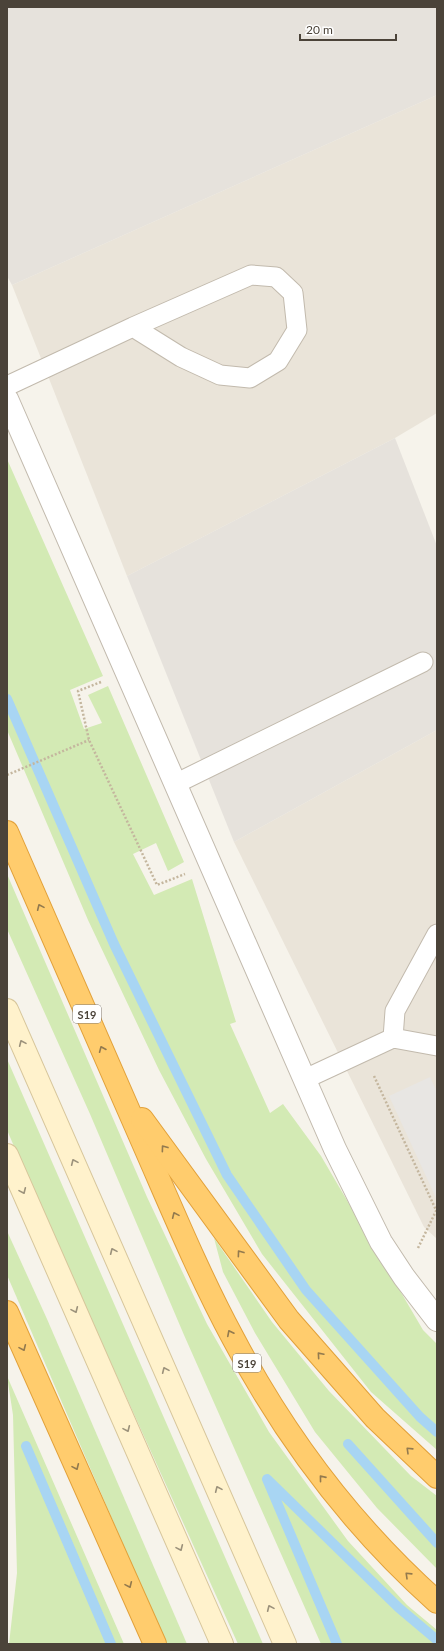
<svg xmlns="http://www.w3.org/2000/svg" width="444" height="1651" viewBox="0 0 444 1651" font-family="Lato,sans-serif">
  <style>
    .residential { fill: #eae4d9 }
    .industrial { fill: #e6e2dc }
    .green { fill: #d3eab4 }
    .parking { fill: #e8e6e3 }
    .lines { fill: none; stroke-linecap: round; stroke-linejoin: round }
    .stream { stroke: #a8d5f3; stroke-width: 10 }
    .service-casing { stroke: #c2baad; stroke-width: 21 }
    .tertiary-casing { stroke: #c2baad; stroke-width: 24 }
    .secondary-casing { stroke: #d7c69b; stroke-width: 24 }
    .motorway-casing { stroke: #e2a13a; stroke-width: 24 }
    .path { stroke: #c4b69e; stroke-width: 2.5; stroke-dasharray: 2 2; stroke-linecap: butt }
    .service { stroke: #fff; stroke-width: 19 }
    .tertiary { stroke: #fff; stroke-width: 22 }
    .secondary { stroke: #fff2cc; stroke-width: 22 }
    .motorway { stroke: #ffcc6d; stroke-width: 22 }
    .oneway { stroke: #937a4e }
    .oneway2 { stroke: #9c927b }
    .labels { text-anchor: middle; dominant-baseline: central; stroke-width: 3.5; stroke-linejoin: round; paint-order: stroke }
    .shield { fill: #fff; stroke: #817b74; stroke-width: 1 }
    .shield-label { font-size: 11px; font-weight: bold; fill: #4b4339 }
  </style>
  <rect width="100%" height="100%" fill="#f6f3eb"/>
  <g class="residential">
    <path d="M 437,95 L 437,413 L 395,438 L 127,576 L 12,285 Z"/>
    <path d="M 437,730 L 437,1239 L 424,1227 L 234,842 Z"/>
  </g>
  <g class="industrial">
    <path d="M 7,7 L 437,7 L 437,95 L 12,285 L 7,276 Z"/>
    <path d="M 395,438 L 437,546 L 437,730 L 234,842 L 127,576 Z"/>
  </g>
  <g class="green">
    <path d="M 7,459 L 103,676 L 70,690 L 84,729 L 102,723 L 88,695 L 108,686 L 184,862 L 168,871 L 156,843 L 133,854 L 154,895 L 192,879 L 236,1022 L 230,1024 L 270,1113 L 283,1104 L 321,1156 L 423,1330 L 437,1344 L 437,1450 L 371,1392 L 262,1254 L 206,1159 L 159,1070 L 88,920 L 7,730 Z"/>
    <path d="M 7,874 L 147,1197 L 207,1324 L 269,1432 L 348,1541 L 407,1605 L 437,1630 L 437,1644 L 321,1644 L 184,1335 L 90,1114 L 7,929 Z"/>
    <path d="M 7,1059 L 263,1644 L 238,1644 L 34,1193 L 7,1130 Z"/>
    <path d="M 7,1231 L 47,1319 L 187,1644 L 166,1644 L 7,1275 Z"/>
    <path d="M 214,1238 L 272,1322 L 329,1391 L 411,1476 L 437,1496 L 437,1569 L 377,1508 L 315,1432 L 255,1333 L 223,1272 Z"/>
    <path d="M 7,1376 L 124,1644 L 9,1644 L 17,1573 L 13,1415 Z"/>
  </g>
  <path class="parking" d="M 430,1077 L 437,1092 L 437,1200 L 389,1096 Z"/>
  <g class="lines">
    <g class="stream">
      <path d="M 7,699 L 114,944 L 227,1175 L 306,1290 L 420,1417 L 437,1432"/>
      <path d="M 348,1444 L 437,1543"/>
      <path d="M 26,1446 L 111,1644"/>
      <path d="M 337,1644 L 267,1479 L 399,1608 L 437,1640"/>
    </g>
    <defs>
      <g id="service">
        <path d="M 7,386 L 133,327 L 251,275 L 276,277 L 293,293 L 297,330 L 278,361 L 250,378 L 220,375 L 181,357 L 133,327"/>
        <path d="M 175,784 L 423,662"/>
        <path d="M 393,1038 L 395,1011 L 437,934"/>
        <path d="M 305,1079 L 393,1038 L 437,1046"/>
      </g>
      <path id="tertiary" d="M 7,399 L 335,1149 L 381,1242 L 404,1277 L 437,1320"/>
      <g id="secondary">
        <path d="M 7,1010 L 285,1644"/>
        <path d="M 7,1155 L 222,1644"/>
      </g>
      <g id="motorway">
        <path d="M 7,832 C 53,936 97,1040 143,1143 C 172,1209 199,1275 233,1338 C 285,1437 353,1527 437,1602"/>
        <path d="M 142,1119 L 289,1320 L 375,1418 L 437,1477"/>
        <path d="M 7,1312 L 155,1644"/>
      </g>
    </defs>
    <use href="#service" class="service-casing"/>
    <use href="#tertiary" class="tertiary-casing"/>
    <use href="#secondary" class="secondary-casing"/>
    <use href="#motorway" class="motorway-casing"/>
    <g class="path">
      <path d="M 101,682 L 78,691 L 89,740 L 157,885 L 185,874"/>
      <path d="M 7,775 L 89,740"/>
      <path d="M 374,1076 L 436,1210"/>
      <path d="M 418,1248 L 437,1209"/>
    </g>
    <use href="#service" class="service"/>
    <use href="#tertiary" class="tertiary"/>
    <use href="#secondary" class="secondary"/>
    <use href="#motorway" class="motorway"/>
  </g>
  <defs><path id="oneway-chevron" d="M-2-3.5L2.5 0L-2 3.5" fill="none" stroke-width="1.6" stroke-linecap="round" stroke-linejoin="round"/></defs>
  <g class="oneway">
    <use href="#oneway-chevron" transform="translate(40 907) rotate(-114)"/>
    <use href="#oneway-chevron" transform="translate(102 1049) rotate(-113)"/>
    <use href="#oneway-chevron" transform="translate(164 1148) rotate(-126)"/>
    <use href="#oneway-chevron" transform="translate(175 1215) rotate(-114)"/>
    <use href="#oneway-chevron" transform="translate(240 1253) rotate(-126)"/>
    <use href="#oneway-chevron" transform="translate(230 1333) rotate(-117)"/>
    <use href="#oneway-chevron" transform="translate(23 1348) rotate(66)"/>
    <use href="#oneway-chevron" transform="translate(320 1355) rotate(-131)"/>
    <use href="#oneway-chevron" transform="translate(409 1450) rotate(-136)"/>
    <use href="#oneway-chevron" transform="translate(76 1467) rotate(66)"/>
    <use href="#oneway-chevron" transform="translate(322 1478) rotate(-129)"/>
    <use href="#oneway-chevron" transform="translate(408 1575) rotate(-136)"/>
    <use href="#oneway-chevron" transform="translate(129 1585) rotate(66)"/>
  </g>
  <g class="oneway2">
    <use href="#oneway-chevron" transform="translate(22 1043) rotate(-114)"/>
    <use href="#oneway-chevron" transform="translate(74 1162) rotate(-114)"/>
    <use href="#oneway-chevron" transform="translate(23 1191) rotate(66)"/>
    <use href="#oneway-chevron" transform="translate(113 1251) rotate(-114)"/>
    <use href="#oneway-chevron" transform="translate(75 1310) rotate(66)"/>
    <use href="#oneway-chevron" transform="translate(165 1370) rotate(-114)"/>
    <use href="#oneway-chevron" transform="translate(127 1429) rotate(66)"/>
    <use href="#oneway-chevron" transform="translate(218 1489) rotate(-114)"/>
    <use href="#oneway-chevron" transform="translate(180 1548) rotate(66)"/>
    <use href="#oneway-chevron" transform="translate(270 1608) rotate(-114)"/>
  </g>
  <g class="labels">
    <g class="shield">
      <rect x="73" y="1005" width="28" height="18" rx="3"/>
      <rect x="233" y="1354" width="28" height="18" rx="3"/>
    </g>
    <g class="shield-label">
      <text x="87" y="1014">S19</text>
      <text x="247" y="1363">S19</text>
    </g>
  </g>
  <rect width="444" height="1651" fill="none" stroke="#4b4339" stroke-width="16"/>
  <path d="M300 34v6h96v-6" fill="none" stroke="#4b4339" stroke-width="2"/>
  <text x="306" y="34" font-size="12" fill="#4b4339" stroke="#ffffff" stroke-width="3" paint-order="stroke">20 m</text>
</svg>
